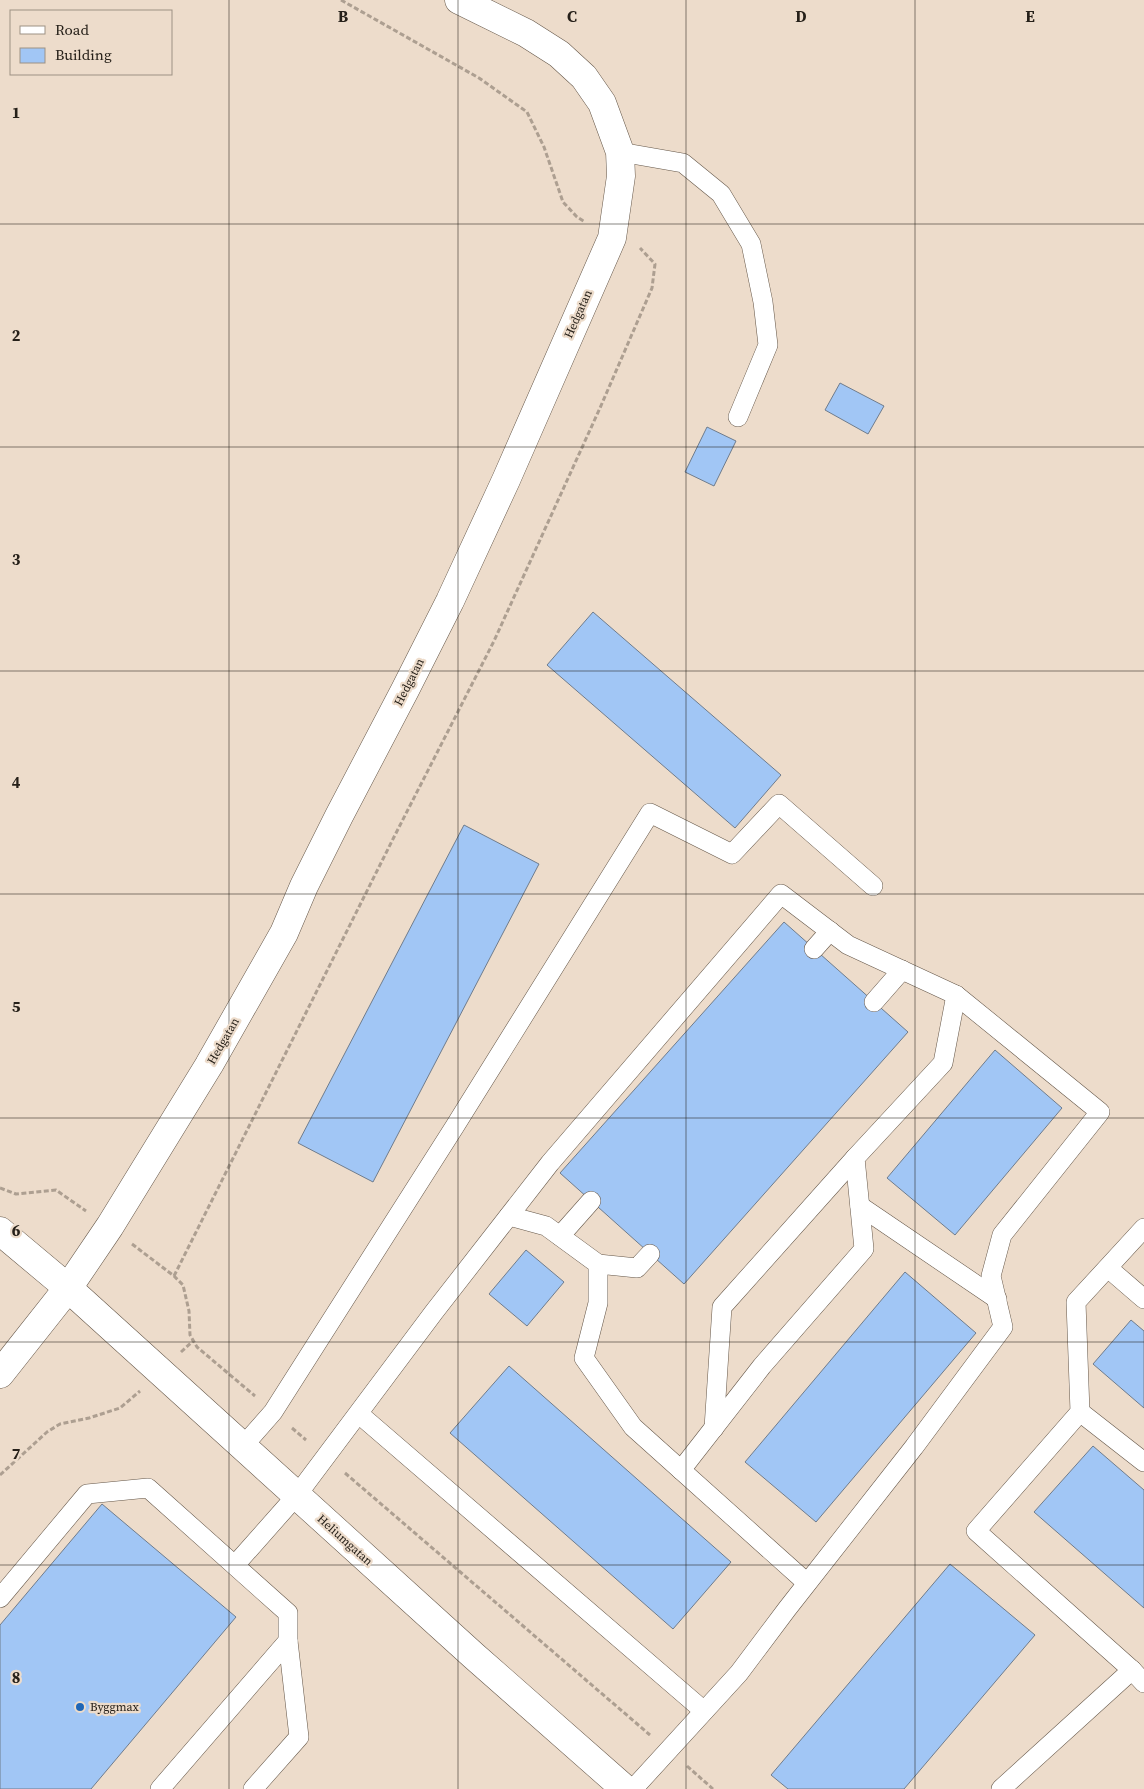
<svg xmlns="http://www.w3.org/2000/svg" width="1144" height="1789" viewBox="0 0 1144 1789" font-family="'Source Serif 4',serif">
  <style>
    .building { fill: #a1c6f5; stroke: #6f7c8c }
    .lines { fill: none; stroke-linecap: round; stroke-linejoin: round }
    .lane-casing { stroke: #655749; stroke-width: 20 }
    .street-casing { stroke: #655749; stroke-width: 29 }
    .secondary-casing { stroke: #655749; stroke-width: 29 }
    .path { stroke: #ad9f91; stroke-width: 3; stroke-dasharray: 5 2.5; stroke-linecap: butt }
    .lane { stroke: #fff; stroke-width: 19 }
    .street { stroke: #fff; stroke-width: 28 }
    .secondary { stroke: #fff; stroke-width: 28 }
    .grid { fill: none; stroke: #262019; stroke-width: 1; stroke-opacity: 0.55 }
    .poi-dot { fill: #1f66b6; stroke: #eddccb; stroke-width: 2 }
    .labels { text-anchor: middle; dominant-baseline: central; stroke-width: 4.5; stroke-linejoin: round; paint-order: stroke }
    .street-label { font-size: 12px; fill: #262019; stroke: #eddccb }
    .poi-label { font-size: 12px; fill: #262019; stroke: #eddccb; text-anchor: start }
    .grid-label { font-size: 16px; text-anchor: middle; font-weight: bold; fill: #262019; stroke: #eddccb; stroke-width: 4.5; stroke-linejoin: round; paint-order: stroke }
  </style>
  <rect width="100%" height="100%" fill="#eddccb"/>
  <g class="building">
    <path d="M 840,383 L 884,406 L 868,434 L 825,410 Z"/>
    <path d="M 707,427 L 736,441 L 714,486 L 685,472 Z"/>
    <path d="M 593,612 L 781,775 L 735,828 L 547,665 Z"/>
    <path d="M 464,825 L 539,864 L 373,1182 L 298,1143 Z"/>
    <path d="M 784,922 L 908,1032 L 684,1284 L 560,1173 Z"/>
    <path d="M 995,1050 L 1062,1108 L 955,1235 L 887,1178 Z"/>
    <path d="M 526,1250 L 564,1282 L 527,1326 L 489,1294 Z"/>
    <path d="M 905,1272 L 976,1333 L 816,1522 L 745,1462 Z"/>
    <path d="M 1131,1320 L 1144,1331 L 1144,1408 L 1093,1364 Z"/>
    <path d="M 509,1366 L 731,1562 L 673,1629 L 450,1433 Z"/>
    <path d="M 1093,1446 L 1144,1490 L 1144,1608 L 1034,1512 Z"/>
    <path d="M 102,1504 L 236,1617 L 91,1789 L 0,1789 L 0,1625 Z"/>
    <path d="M 950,1564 L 1035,1635 L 904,1789 L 788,1789 L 771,1775 Z"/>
  </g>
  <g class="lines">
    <defs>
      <g id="lane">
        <path d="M 620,152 L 683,163 L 721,194 L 751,244 L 763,302 L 768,345 L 738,417"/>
        <path d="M 814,949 L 830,931"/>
        <path d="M 874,1002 L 902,970"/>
        <path d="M 860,1206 L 997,1299"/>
        <path d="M 509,1216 L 546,1226 L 598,1264 L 598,1303 L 584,1358 L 633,1427 L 807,1583"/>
        <path d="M 1144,1228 L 1076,1302 L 1080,1412 L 976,1531 L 1132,1670 L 1144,1683"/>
        <path d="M 560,1236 L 591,1201"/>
        <path d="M 598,1264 L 637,1268 L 650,1254"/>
        <path d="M 1108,1268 L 1144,1299"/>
        <path d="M 1080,1412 L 1144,1462"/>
        <path d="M 359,1414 L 704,1711"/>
        <path d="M 714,1428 L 722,1307 L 855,1158"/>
        <path d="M 243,1446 L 273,1412 L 455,1126 L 650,813 L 732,854 L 779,804 L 873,886"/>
        <path d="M 681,1470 L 762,1366 L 864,1249 L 855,1158 L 943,1063 L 956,995"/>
        <path d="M 235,1565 L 297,1495 L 434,1312 L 550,1163 L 781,894 L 848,945 L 956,995 L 1100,1112 L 1002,1235 L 991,1276 L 1003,1327 L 914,1447 L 787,1609 L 739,1673 L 633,1789"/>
        <path d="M 0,1598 L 87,1494 L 148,1488 L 288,1613 L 288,1641 L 160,1789"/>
        <path d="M 253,1789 L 299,1737 L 288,1641"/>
        <path d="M 1001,1789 L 1132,1670"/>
      </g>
      <path id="street" d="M 0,1231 L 68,1288 L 474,1656 L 625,1789"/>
      <path id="secondary" d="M 0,1374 L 68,1288 L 110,1226 L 209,1065 L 284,933 L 304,886 L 339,816 L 405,690 L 450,601 L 506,480 L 612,238 L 621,176 L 620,152 L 602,103 L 584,77 L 559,54 L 526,33 L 459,0"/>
    </defs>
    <use href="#lane" class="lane-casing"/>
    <use href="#street" class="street-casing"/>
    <use href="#secondary" class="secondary-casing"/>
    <g class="path">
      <path d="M 341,0 L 479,78 L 527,112 L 544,147 L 563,202 L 577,217 L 585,222"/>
      <path d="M 0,1188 L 16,1194 L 56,1190 L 86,1211"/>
      <path d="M 132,1244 L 174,1276 L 183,1285 L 189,1311 L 190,1335 L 197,1347 L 255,1396"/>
      <path d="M 174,1276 L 394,837 L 494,641 L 600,408 L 652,288 L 655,264 L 640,248"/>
      <path d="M 181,1352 L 193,1341"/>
      <path d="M 292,1428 L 306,1440"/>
      <path d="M 345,1473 L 650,1735"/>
      <path d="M 0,1475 L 47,1432 L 60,1424 L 89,1418 L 120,1408 L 140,1391"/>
      <path d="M 687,1766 L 713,1789"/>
    </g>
    <use href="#lane" class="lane"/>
    <use href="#street" class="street"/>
    <use href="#secondary" class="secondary"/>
  </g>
  <path class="grid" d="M 229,0 L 229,1789M 458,0 L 458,1789M 686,0 L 686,1789M 915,0 L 915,1789M 0,224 L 1144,224M 0,447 L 1144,447M 0,671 L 1144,671M 0,894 L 1144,894M 0,1118 L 1144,1118M 0,1342 L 1144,1342M 0,1565 L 1144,1565"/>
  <circle class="poi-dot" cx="80" cy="1707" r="5"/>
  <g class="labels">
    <g class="street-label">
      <text transform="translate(578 314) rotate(-66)">Hedgatan</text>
      <text transform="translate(409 682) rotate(-63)">Hedgatan</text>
      <text transform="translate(223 1041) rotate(-60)">Hedgatan</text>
      <text transform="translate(345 1540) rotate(42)">Heliumgatan</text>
    </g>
    <g class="poi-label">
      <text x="90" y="1707">Byggmax</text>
    </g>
  </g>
  <g class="grid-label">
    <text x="343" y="22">B</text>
    <text x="572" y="22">C</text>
    <text x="801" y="22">D</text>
    <text x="1030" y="22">E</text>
    <text x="16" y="118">1</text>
    <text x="16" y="341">2</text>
    <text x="16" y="565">3</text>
    <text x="16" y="788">4</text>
    <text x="16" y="1012">5</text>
    <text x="16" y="1236">6</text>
    <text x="16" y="1459">7</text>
    <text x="16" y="1683">8</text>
  </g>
  <rect x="10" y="10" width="162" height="65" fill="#eddccb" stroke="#9d9184"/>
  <rect x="20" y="26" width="25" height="8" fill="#ffffff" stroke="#9d9184"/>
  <text x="55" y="35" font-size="15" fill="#262019">Road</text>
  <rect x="20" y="48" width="25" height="15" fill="#a1c6f5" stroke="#9d9184"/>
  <text x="55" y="60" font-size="15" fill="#262019">Building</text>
</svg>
